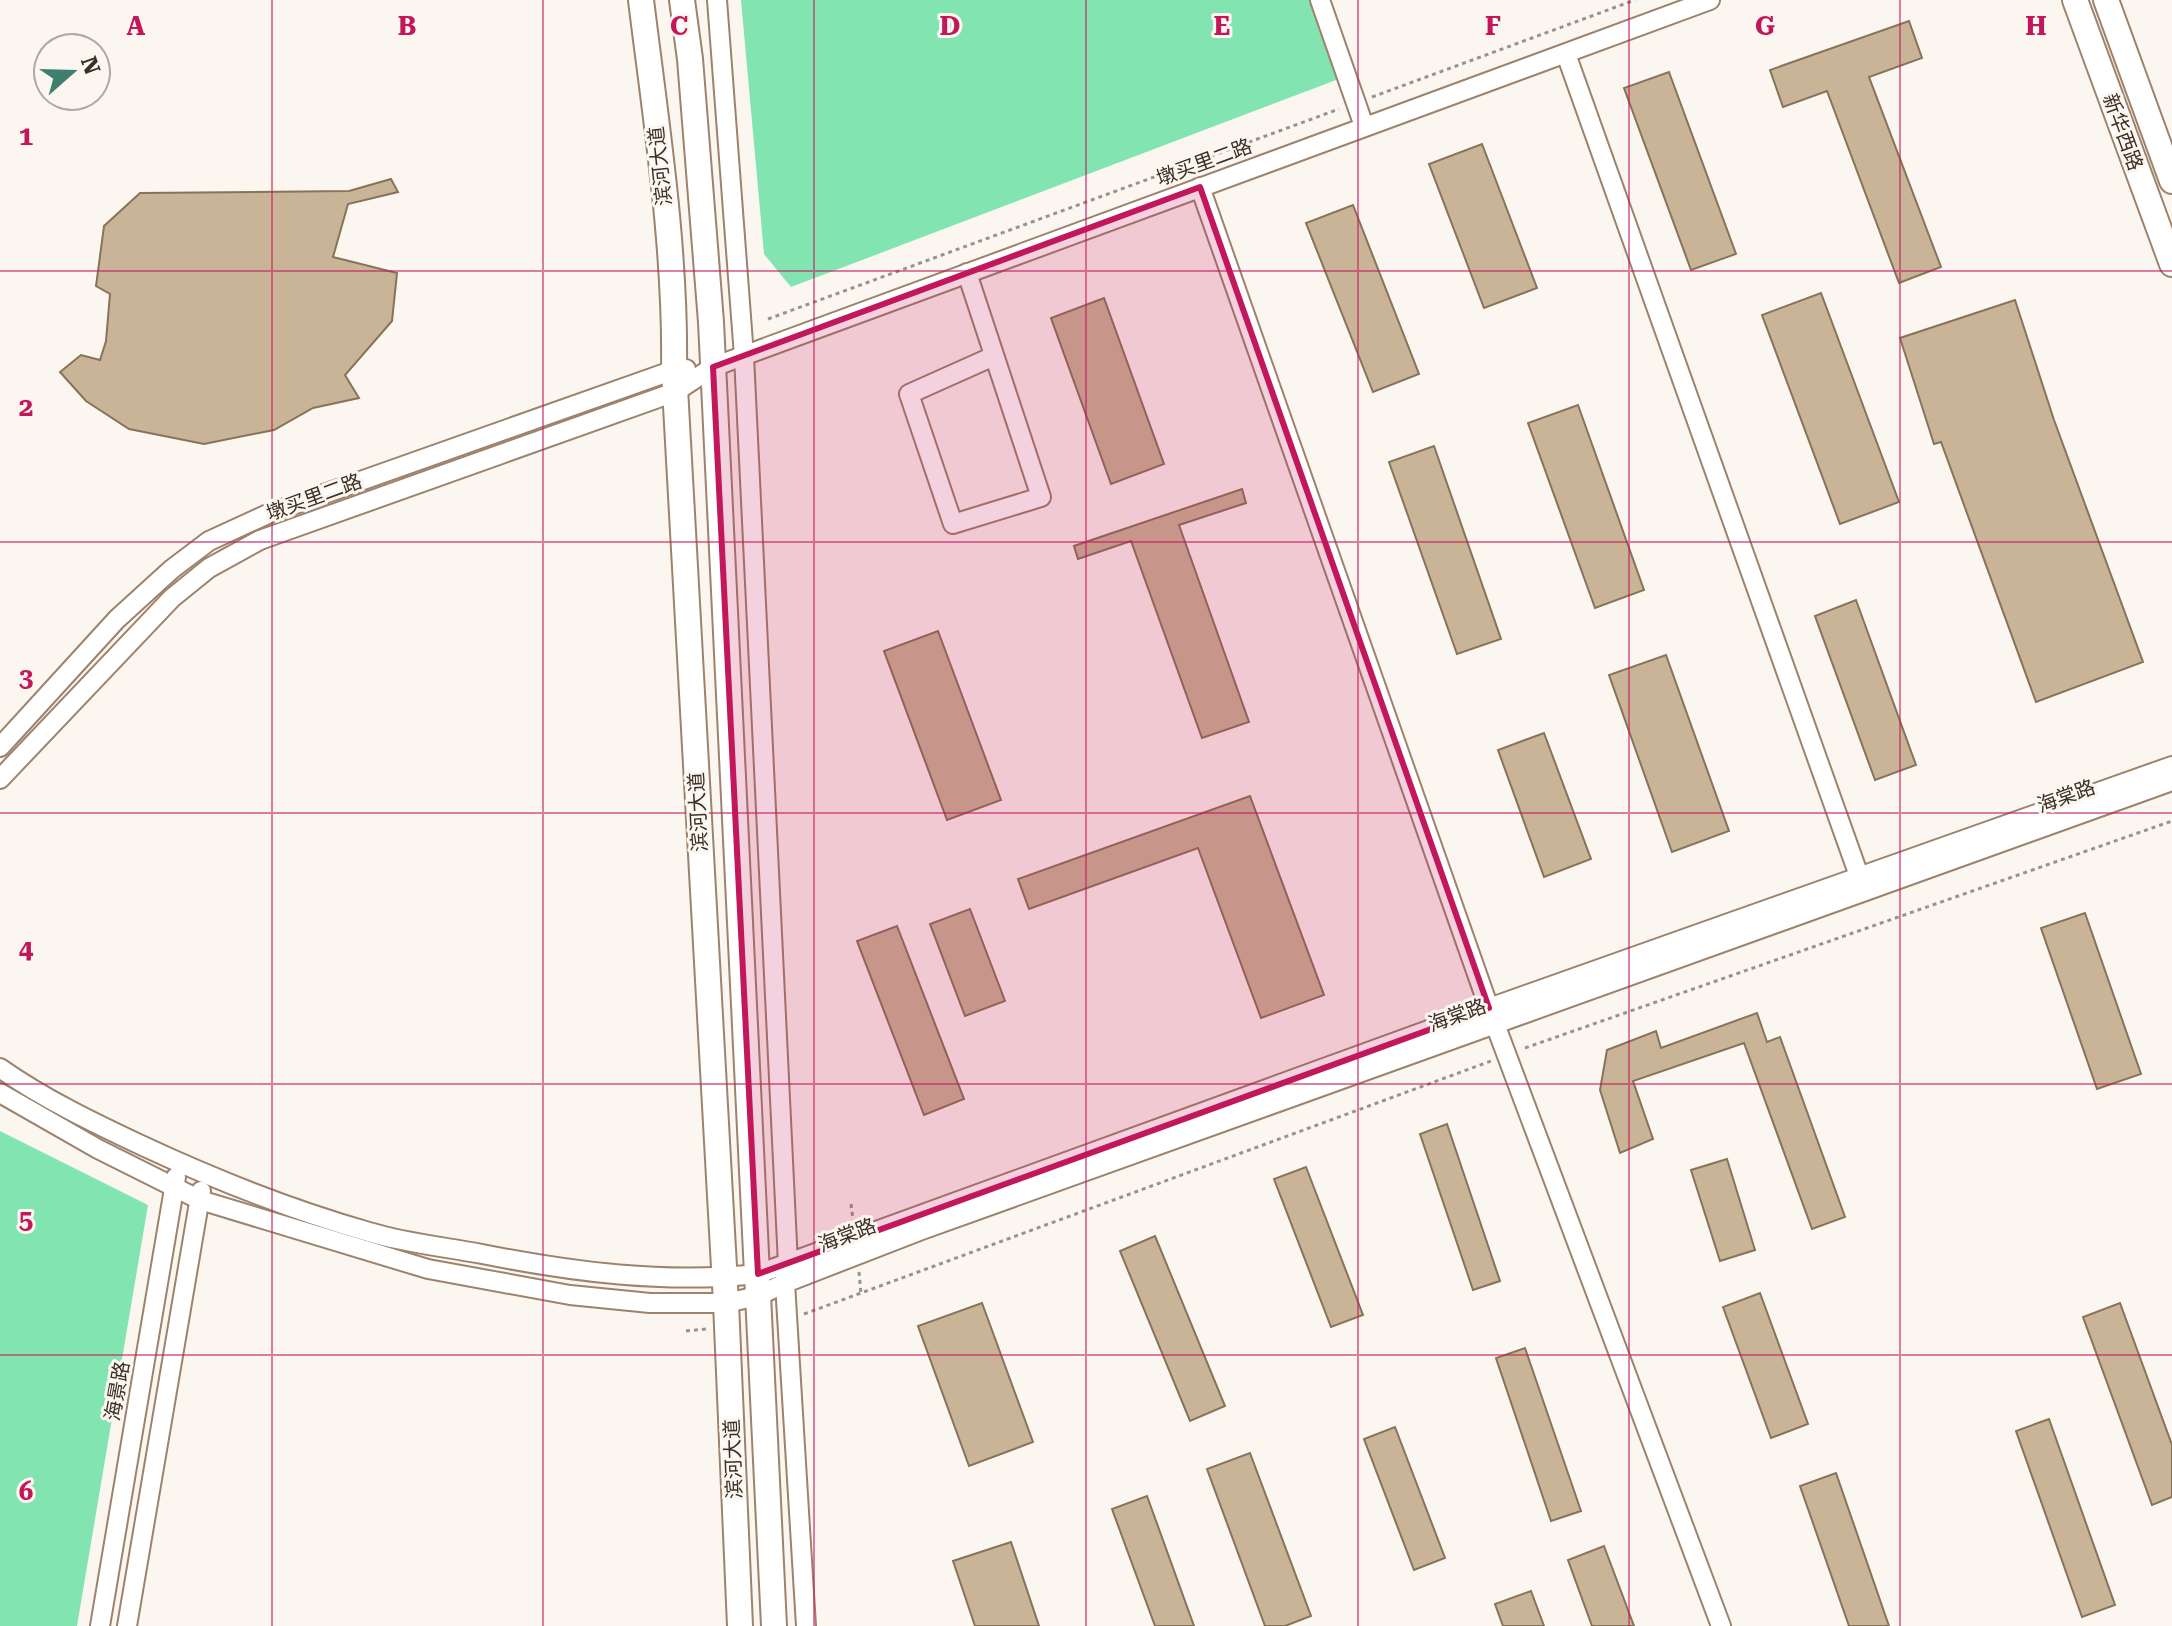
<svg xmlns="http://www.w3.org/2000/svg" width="2172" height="1626" viewBox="0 0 2172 1626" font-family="'Roboto Serif','Noto Sans SC',serif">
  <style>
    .green { fill: #82e4b1 }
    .building { fill: #cab498; stroke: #877359; stroke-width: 2 }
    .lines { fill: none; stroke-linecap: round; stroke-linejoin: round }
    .minor-casing { stroke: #9d836c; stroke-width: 22 }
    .major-casing { stroke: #9d836c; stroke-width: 28 }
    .path { stroke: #9b928b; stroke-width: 3; stroke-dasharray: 4 4; stroke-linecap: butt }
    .minor { stroke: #fff; stroke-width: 18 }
    .major { stroke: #fff; stroke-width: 24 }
    .marked { fill: #c2185b; fill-opacity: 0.2; stroke: #c2185b; stroke-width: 6; stroke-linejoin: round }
    .grid { fill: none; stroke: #c2185b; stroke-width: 2; stroke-opacity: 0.55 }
    .labels { text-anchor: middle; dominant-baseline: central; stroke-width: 6; stroke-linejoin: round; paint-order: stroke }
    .street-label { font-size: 20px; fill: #3b3026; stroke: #fcf6f1 }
    .grid-label { font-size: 26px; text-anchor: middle; font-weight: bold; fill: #c2185b; stroke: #fcf6f1; stroke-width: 6; stroke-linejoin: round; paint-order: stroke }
  </style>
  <rect width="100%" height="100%" fill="#fcf6f1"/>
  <g class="green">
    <path d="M 741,0 L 1318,0 L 1344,77 L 791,287 L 764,254 Z"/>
    <path d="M 0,1131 L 148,1205 L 77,1626 L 0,1626 Z"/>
  </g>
  <g class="building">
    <path d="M 1909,21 L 1922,58 L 1869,77 L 1941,267 L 1899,283 L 1827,91 L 1783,107 L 1770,70 Z"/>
    <path d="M 1669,72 L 1736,254 L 1691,270 L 1624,88 Z"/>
    <path d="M 1482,144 L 1537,288 L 1484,308 L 1429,164 Z"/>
    <path d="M 391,179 L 398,192 L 348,204 L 333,257 L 397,273 L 392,321 L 345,375 L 359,398 L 313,408 L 274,430 L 204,444 L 129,429 L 86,401 L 60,372 L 81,355 L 100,360 L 106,341 L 110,294 L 96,286 L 104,226 L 140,193 L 349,191 Z"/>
    <path d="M 1353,205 L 1419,374 L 1373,392 L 1306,223 Z"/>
    <path d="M 1821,293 L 1899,502 L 1840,524 L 1762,315 Z"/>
    <path d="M 1104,298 L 1164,464 L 1111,484 L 1051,318 Z"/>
    <path d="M 2015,300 L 2054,420 L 2143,662 L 2036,702 L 1941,442 L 1934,444 L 1900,338 Z"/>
    <path d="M 1578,405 L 1644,590 L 1595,608 L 1528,423 Z"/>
    <path d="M 1434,446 L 1501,639 L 1457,654 L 1389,462 Z"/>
    <path d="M 1242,489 L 1246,503 L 1179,525 L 1249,722 L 1202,738 L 1131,541 L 1078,559 L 1074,546 Z"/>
    <path d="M 1856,600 L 1916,765 L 1875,780 L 1815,616 Z"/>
    <path d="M 938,631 L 1001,800 L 947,820 L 884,651 Z"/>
    <path d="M 1666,655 L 1729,831 L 1672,852 L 1609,675 Z"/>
    <path d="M 1544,733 L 1591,859 L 1544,877 L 1498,750 Z"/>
    <path d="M 1250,796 L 1324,995 L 1261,1018 L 1198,848 L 1029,909 L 1018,879 Z"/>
    <path d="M 970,909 L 1005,1001 L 965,1016 L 930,924 Z"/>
    <path d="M 2085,913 L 2141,1074 L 2097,1089 L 2041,928 Z"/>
    <path d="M 897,926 L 964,1099 L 924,1115 L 857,941 Z"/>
    <path d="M 1757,1013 L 1767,1042 L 1780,1037 L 1845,1217 L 1812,1229 L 1744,1043 L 1633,1081 L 1653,1139 L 1620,1153 L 1600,1090 L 1607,1050 L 1656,1031 L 1661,1048 Z"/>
    <path d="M 1447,1124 L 1500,1281 L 1473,1290 L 1420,1134 Z"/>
    <path d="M 1727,1159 L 1755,1250 L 1720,1261 L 1691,1170 Z"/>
    <path d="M 1306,1167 L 1363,1315 L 1331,1327 L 1274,1179 Z"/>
    <path d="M 1155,1236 L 1225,1406 L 1190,1421 L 1120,1251 Z"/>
    <path d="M 1760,1293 L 1808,1424 L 1771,1438 L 1723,1307 Z"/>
    <path d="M 982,1303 L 1033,1442 L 969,1466 L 918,1326 Z"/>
    <path d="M 2120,1303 L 2172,1445 L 2172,1497 L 2152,1505 L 2083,1317 Z"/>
    <path d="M 1525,1348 L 1581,1511 L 1551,1521 L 1496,1358 Z"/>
    <path d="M 2049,1419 L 2115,1605 L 2082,1617 L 2016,1431 Z"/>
    <path d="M 1395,1427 L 1445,1558 L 1414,1570 L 1364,1439 Z"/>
    <path d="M 1250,1453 L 1311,1616 L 1285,1626 L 1265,1626 L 1207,1469 Z"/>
    <path d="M 1836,1473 L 1889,1626 L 1849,1626 L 1800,1486 Z"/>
    <path d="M 1147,1496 L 1194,1626 L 1155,1626 L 1112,1509 Z"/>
    <path d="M 1011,1542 L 1039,1626 L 975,1626 L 953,1561 Z"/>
    <path d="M 1604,1546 L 1634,1626 L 1592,1626 L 1568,1560 Z"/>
    <path d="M 1531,1591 L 1544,1626 L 1503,1626 L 1495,1604 Z"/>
  </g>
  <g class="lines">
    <defs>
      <g id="minor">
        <path d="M 717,0 L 744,356 L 788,1264 L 785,1283 L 806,1626"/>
        <path d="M 1320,0 L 1364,126"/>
        <path d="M 1566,54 L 1863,887"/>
        <path d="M 1200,187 L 1489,1008 L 1721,1626"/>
        <path d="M 967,273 L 1041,497 L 953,524 L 909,394 L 994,356"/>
        <path d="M 0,747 L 117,619 L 172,569 L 209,541 L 270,513 L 674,370 L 686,369"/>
        <path d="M 0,779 L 172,598 L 209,568 L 260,540 L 675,392 L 713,367 L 1710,0"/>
        <path d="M 0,1068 C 44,1099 94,1123 143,1146 C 216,1180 292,1210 369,1232 C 405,1243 445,1247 482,1254 C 573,1272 665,1284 758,1274 L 1489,1008 L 2172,766"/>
        <path d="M 0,1093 L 98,1149 L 200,1200 L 428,1269 L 570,1295 L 650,1303 L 726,1303 L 758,1296 L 785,1283 L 919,1231 L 2172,781"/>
        <path d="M 100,1626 L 176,1177"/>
        <path d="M 127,1626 L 201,1191"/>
      </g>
      <g id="major">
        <path d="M 641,0 C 656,122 676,247 674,370 L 726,1303 L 740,1626"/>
        <path d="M 682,0 L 690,59 L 711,322 L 774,1626"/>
        <path d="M 2075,0 L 2172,264"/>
        <path d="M 2106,0 L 2172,181"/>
      </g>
    </defs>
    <use href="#minor" class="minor-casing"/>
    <use href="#major" class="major-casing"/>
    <g class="path">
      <path d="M 1372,97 L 1635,0"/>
      <path d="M 768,319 L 1339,109"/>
      <path d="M 1525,1048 L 2172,821"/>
      <path d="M 851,1204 L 853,1220"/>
      <path d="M 859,1272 L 861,1294"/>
      <path d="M 804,1314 L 1491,1061"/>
      <path d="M 686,1331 L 706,1329"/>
    </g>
    <use href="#minor" class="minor"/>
    <use href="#major" class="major"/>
  </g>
  <path class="marked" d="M 1200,187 L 1489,1008 L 758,1274 L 713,367 Z"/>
  <path class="grid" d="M 272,0 L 272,1626M 543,0 L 543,1626M 814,0 L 814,1626M 1086,0 L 1086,1626M 1358,0 L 1358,1626M 1629,0 L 1629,1626M 1900,0 L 1900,1626M 0,271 L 2172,271M 0,542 L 2172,542M 0,813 L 2172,813M 0,1084 L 2172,1084M 0,1355 L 2172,1355"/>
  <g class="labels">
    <g class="street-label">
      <text transform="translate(2123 132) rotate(70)">新华西路</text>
      <text transform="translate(1204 162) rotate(-20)">墩买里二路</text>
      <text transform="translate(660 166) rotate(-96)">滨河大道</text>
      <text transform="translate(314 497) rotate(-20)">墩买里二路</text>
      <text transform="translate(2066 796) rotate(-20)">海棠路</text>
      <text transform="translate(698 812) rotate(-93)">滨河大道</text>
      <text transform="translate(1457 1015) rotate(-20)">海棠路</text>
      <text transform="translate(847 1235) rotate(-21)">海棠路</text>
      <text transform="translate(117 1391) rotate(-80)">海景路</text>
      <text transform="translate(733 1459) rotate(-92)">滨河大道</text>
    </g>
  </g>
  <g class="grid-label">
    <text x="136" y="35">A</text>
    <text x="407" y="35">B</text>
    <text x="679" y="35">C</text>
    <text x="950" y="35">D</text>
    <text x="1222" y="35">E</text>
    <text x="1493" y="35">F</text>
    <text x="1765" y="35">G</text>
    <text x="2036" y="35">H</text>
    <text x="26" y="145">1</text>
    <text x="26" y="416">2</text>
    <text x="26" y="687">3</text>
    <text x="26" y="958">4</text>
    <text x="26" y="1229">5</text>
    <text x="26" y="1500">6</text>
  </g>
  <g transform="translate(72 72) rotate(70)"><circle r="38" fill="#fcf6f1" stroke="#afa7a0" stroke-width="2"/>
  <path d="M0-6L14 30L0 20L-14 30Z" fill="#3e7f6f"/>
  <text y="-12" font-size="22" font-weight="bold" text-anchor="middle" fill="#3b3026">N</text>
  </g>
</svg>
